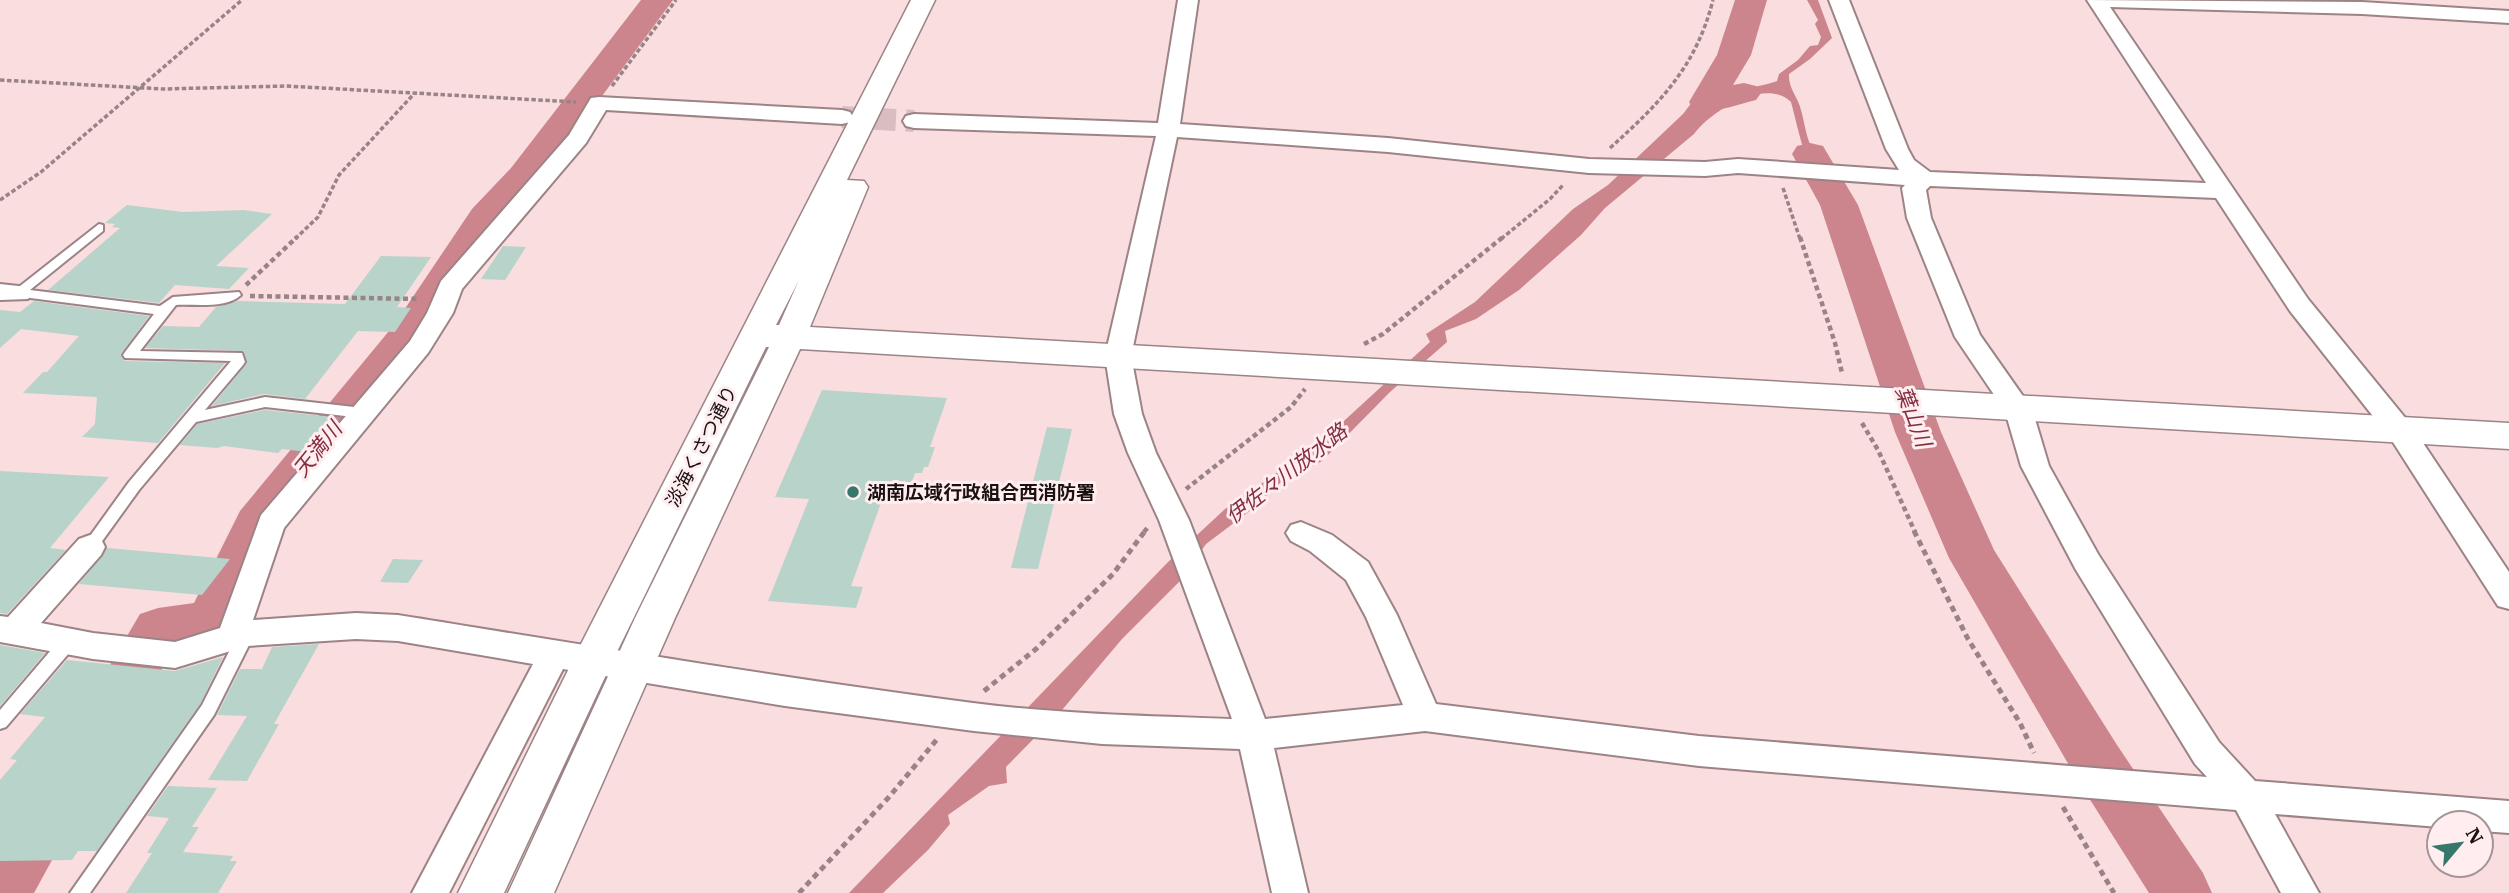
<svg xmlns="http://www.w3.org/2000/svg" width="2509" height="893" viewBox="0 0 2509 893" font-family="'IBM Plex Serif','Noto Sans JP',serif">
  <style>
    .water { fill: #cc858d }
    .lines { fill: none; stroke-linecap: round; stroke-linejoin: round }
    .river { fill: #cc858d; fill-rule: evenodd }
    .building { fill: #b7d3ca }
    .minor-tunnel { stroke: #d8bec0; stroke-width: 22; stroke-dasharray: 22 10; stroke-linecap: butt }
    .service-casing { stroke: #9c8385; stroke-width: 4 }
    .minor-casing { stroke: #9c8385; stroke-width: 4 }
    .tertiary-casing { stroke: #9c8385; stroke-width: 3 }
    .path-far2 { stroke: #988385; stroke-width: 3.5; stroke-dasharray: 4.5 2.5; stroke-linecap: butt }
    .path-far1 { stroke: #988385; stroke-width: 4.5; stroke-dasharray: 5 3.5; stroke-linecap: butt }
    .path { stroke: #988385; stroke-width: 5; stroke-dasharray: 6 4.5; stroke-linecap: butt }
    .service { fill: #fff; fill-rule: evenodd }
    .minor { fill: #fff; fill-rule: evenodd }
    .tertiary { fill: #fff; fill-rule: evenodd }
    .poi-dot { fill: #357768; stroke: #ffedef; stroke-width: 2.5 }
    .labels { text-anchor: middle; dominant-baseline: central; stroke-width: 6; stroke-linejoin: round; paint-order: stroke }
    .street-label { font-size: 19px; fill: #1a1112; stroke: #ffedef }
    .poi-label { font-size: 19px; font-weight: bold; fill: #1a1112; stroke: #ffedef; text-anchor: start }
    .water-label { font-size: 21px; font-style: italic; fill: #842e3e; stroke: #ffedef }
  </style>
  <rect width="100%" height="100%" fill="#fadddf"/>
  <path class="water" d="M 1807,0 L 1818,0 L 1832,38 L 1810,59 L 1789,74 C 1788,88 1798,97 1801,110 C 1805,124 1806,139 1814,152 C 1820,162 1837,167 1840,180 C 1843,195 1837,196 1847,211 C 1809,193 1801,139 1791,102 C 1765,77 1711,111 1694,134 L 1605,208 L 1581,235 L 1519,290 L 1476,319 L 1445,331 L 1447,342 L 1390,392 L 1322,461 L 1283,480 L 1259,504 L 1206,544 L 1179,582 L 1122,639 L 1062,710 L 1006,767 L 1007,783 L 989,786 L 948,815 L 950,824 L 928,850 L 883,893 L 849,893 L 1168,562 L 1225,509 L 1292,462 L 1304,448 L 1321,442 L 1430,342 L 1426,334 L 1475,302 L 1573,209 L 1608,185 L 1683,114 L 1708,81 C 1738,85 1746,92 1777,81 L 1779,74 L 1798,60 L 1810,46 L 1818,45 L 1821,37 L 1815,24 L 1818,20 Z"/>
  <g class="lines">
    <g class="river">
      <path d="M 641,0 L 673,0 L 537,184 L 500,225 L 424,345 L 276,534 L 228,637 L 210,643 L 174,648 L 123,738 L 104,744 L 85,738 L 77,721 L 140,614 L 158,608 L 194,603 L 240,511 L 394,325 L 472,209 L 511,168 Z"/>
      <path d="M 1735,0 L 1767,0 L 1751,55 L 1733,85 L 1744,83 L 1756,86 L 1761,93 L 1756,100 C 1736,105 1714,114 1694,109 L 1689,102 L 1717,55 Z"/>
      <path d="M 1810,143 L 1823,146 L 1858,205 L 1941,432 L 1994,550 L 2117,745 L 2203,873 L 2212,893 L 2149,893 L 2077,779 L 1949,558 L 1895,432 L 1820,205 L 1792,154 L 1797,146 Z"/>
      <path d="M 53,781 L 73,789 L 81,807 L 34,893 L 0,893 L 0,843 L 33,789 Z"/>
    </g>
  </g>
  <g class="building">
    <path d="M 127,205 L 183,212 L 244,210 L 272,214 L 216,266 L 249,268 L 229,289 L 175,285 L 159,303 L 48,290 L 120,228 L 112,227 L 115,224 L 105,223 Z"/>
    <path d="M 503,246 L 526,247 L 505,280 L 481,279 Z"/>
    <path d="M 381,256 L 431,257 L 397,307 L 411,308 L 395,332 L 358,331 L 305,399 L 264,394 L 212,406 L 247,363 L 244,351 L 145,348 L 163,326 L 199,327 L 216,307 L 237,301 L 345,304 Z"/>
    <path d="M 34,301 L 149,316 L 121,354 L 125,361 L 225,363 L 158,443 L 82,437 L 95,424 L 97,397 L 23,393 L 43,372 L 47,372 L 79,336 L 21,329 L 0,348 L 0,310 L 20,312 Z"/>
    <path d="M 822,390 L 947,398 L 930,447 L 935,447 L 928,467 L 924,467 L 922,473 L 915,473 L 905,502 L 882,500 L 851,586 L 863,587 L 856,608 L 768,601 L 809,499 L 775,497 Z"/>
    <path d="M 265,410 L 334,417 L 307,452 L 282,449 L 278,453 L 224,446 L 217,448 L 180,445 L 197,424 Z"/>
    <path d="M 1047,427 L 1072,429 L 1038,569 L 1011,568 Z"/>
    <path d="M 0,471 L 109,477 L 50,548 L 66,550 L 7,614 L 0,613 Z"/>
    <path d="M 107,548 L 230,559 L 202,595 L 79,584 L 75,589 Z"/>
    <path d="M 393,559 L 423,560 L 408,583 L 380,582 Z"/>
    <path d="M 319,644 L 274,724 L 279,724 L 247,781 L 208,780 L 247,716 L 217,715 L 240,669 L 262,669 L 272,647 Z"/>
    <path d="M 0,645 L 45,653 L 0,706 Z"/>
    <path d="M 223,657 L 200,704 L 97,851 L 78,851 L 72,860 L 0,861 L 0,780 L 17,760 L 10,759 L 45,717 L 20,714 L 67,660 L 175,671 Z"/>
    <path d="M 168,786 L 217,788 L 192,827 L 199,827 L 183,852 L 233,856 L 230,861 L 237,861 L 218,893 L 126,893 L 152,853 L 147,853 L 169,818 L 147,816 Z"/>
  </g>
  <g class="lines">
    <path class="minor-tunnel" d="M 842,117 L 914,121"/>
    <defs>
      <g id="service">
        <path d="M 99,224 L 103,225 L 103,231 L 30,290 L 160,306 L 173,297 L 239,292 L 241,295 C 226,309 196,304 176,305 L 140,351 L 242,353 L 245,362 L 243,365 L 205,410 L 265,397 L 363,408 L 368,410 L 370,413 L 368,416 L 363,418 L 265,407 L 196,422 L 139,490 L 95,551 L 85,551 L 83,547 L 85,543 L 129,482 L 231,361 L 125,358 L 123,355 L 125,352 L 154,314 L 15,296 L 13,293 L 15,290 Z"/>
        <path d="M 247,627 L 253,628 L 255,633 L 214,715 L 90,893 L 70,893 L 202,705 L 241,628 Z"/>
        <path d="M 69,634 L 75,636 L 77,641 L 75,646 L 6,727 L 0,729 L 0,710 L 63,636 Z"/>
      </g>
      <g id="minor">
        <path d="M 1178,0 L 1198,0 L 1180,124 L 1388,138 L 1589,159 L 1705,162 L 1738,159 L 1899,170 L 1886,149 L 1829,0 L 1849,0 L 1908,149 L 1914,160 L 1930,172 L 2206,183 L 2087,0 L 2362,2 L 2509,11 L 2509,23 L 2362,14 L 2110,7 L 2308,299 L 2411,425 L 2509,572 L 2509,609 L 2498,606 L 2391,439 L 2290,311 L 2216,198 L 1930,186 L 1926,190 L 1931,218 L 1980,335 L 2032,409 L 2049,466 L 2098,554 L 2219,742 L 2255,781 L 2509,801 L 2509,833 L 2481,831 L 2481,823 L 2439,823 L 2439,827 L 2275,814 L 2319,893 L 2281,893 L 2236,810 L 1699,766 L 1425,731 L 1274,748 L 1308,893 L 1272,893 L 1240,749 L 1102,744 L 974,731 L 785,706 L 563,669 L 449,893 L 412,893 L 533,664 L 398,641 L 356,639 L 247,646 L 175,668 L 93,659 L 0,642 L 0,616 L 8,617 L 79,539 L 90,535 L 101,539 L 105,547 L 101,555 L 41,623 L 93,633 L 175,642 L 220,628 L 261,515 L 410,341 L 427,313 L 441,281 L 569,135 L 591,98 L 599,97 L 842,110 L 850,112 L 853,117 L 850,122 L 842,124 L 606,110 L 586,143 L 462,289 L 453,313 L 428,353 L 284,528 L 253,620 L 356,613 L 398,615 C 590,646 781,678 973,703 C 1059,714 1145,716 1232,719 L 1159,520 L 1128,453 L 1114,414 L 1105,356 L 1156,136 L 914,128 L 906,126 L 903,121 L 906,116 L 914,114 L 1158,123 ZM 1177,137 L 1388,152 L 1589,173 L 1705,176 L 1738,173 L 1905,185 L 1902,188 L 1907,218 L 1955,337 L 2005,411 L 2021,466 L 2076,570 L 2195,764 L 2207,777 L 1699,736 L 1436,704 L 1397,615 L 1368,562 L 1332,535 L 1301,522 L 1291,525 L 1286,533 L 1291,541 L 1310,551 L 1346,580 L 1366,617 L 1403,705 L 1265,719 L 1189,520 L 1156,453 L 1142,414 L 1131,356 Z"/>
        <path d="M 0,284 L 28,287 L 32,293 L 28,299 L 0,300 Z"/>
      </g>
      <path id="tertiary" d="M 911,0 L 935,0 L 847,180 L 864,181 L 868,187 L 810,327 L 2509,423 L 2509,449 L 800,349 L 675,618 L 554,893 L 508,893 L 635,618 L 769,347 L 766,347 L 613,660 L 504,893 L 458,893 L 579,648 ZM 799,280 L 779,325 L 776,325 Z"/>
    </defs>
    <use href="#service" class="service-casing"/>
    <use href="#minor" class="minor-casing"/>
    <use href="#tertiary" class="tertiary-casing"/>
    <g class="path-far2">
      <path d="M 0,80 L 163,89 L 286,86 L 576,102"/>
      <path d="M 612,86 L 676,0"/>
      <path d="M 1610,148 C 1660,103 1696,67 1713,0"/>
      <path d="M 1783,188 L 1800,239"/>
      <path d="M 0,200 L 41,172 L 242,0"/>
      <path d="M 295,239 L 318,217 L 339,175 L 412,96"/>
      <path d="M 1501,239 L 1550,199 L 1564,184"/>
    </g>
    <g class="path-far1">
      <path d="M 1800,237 L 1835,343 L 1842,373"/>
      <path d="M 246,285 L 297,237"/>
      <path d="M 250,296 L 420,299"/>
      <path d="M 1364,344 L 1383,334 L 1503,237"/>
      <path d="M 1862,423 L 1878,450 L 1915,532"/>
      <path d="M 1186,489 L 1291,407 L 1305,389"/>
      <path d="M 1144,532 L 1148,527"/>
    </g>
    <g class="path">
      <path d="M 1914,531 L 1968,639 L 2020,723 L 2034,753"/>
      <path d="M 984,691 L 1036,649 L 1113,574 L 1145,531"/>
      <path d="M 2063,807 L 2114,893"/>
      <path d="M 799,893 L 889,797 L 939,737"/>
    </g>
    <use href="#service" class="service"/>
    <use href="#minor" class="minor"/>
    <use href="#tertiary" class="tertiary"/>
  </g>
  <circle class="poi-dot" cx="853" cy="492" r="7"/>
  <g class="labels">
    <g class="street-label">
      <text transform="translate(701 446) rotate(-63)">淡海くさつ通り</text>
    </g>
    <g class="poi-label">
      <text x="867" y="492">湖南広域行政組合西消防署</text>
    </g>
    <g class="water-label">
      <text transform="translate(1914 416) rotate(69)">葉山川</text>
      <text transform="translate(317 449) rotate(-51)">天満川</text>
      <text transform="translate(1286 473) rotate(-38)">伊佐々川放水路</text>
    </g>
  </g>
  <g transform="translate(2460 844) rotate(61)"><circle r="33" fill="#ffedef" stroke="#a39597" stroke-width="2"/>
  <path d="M0-5L12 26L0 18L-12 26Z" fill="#357768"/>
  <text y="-10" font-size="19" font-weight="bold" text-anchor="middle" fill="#1a1112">N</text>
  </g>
</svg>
